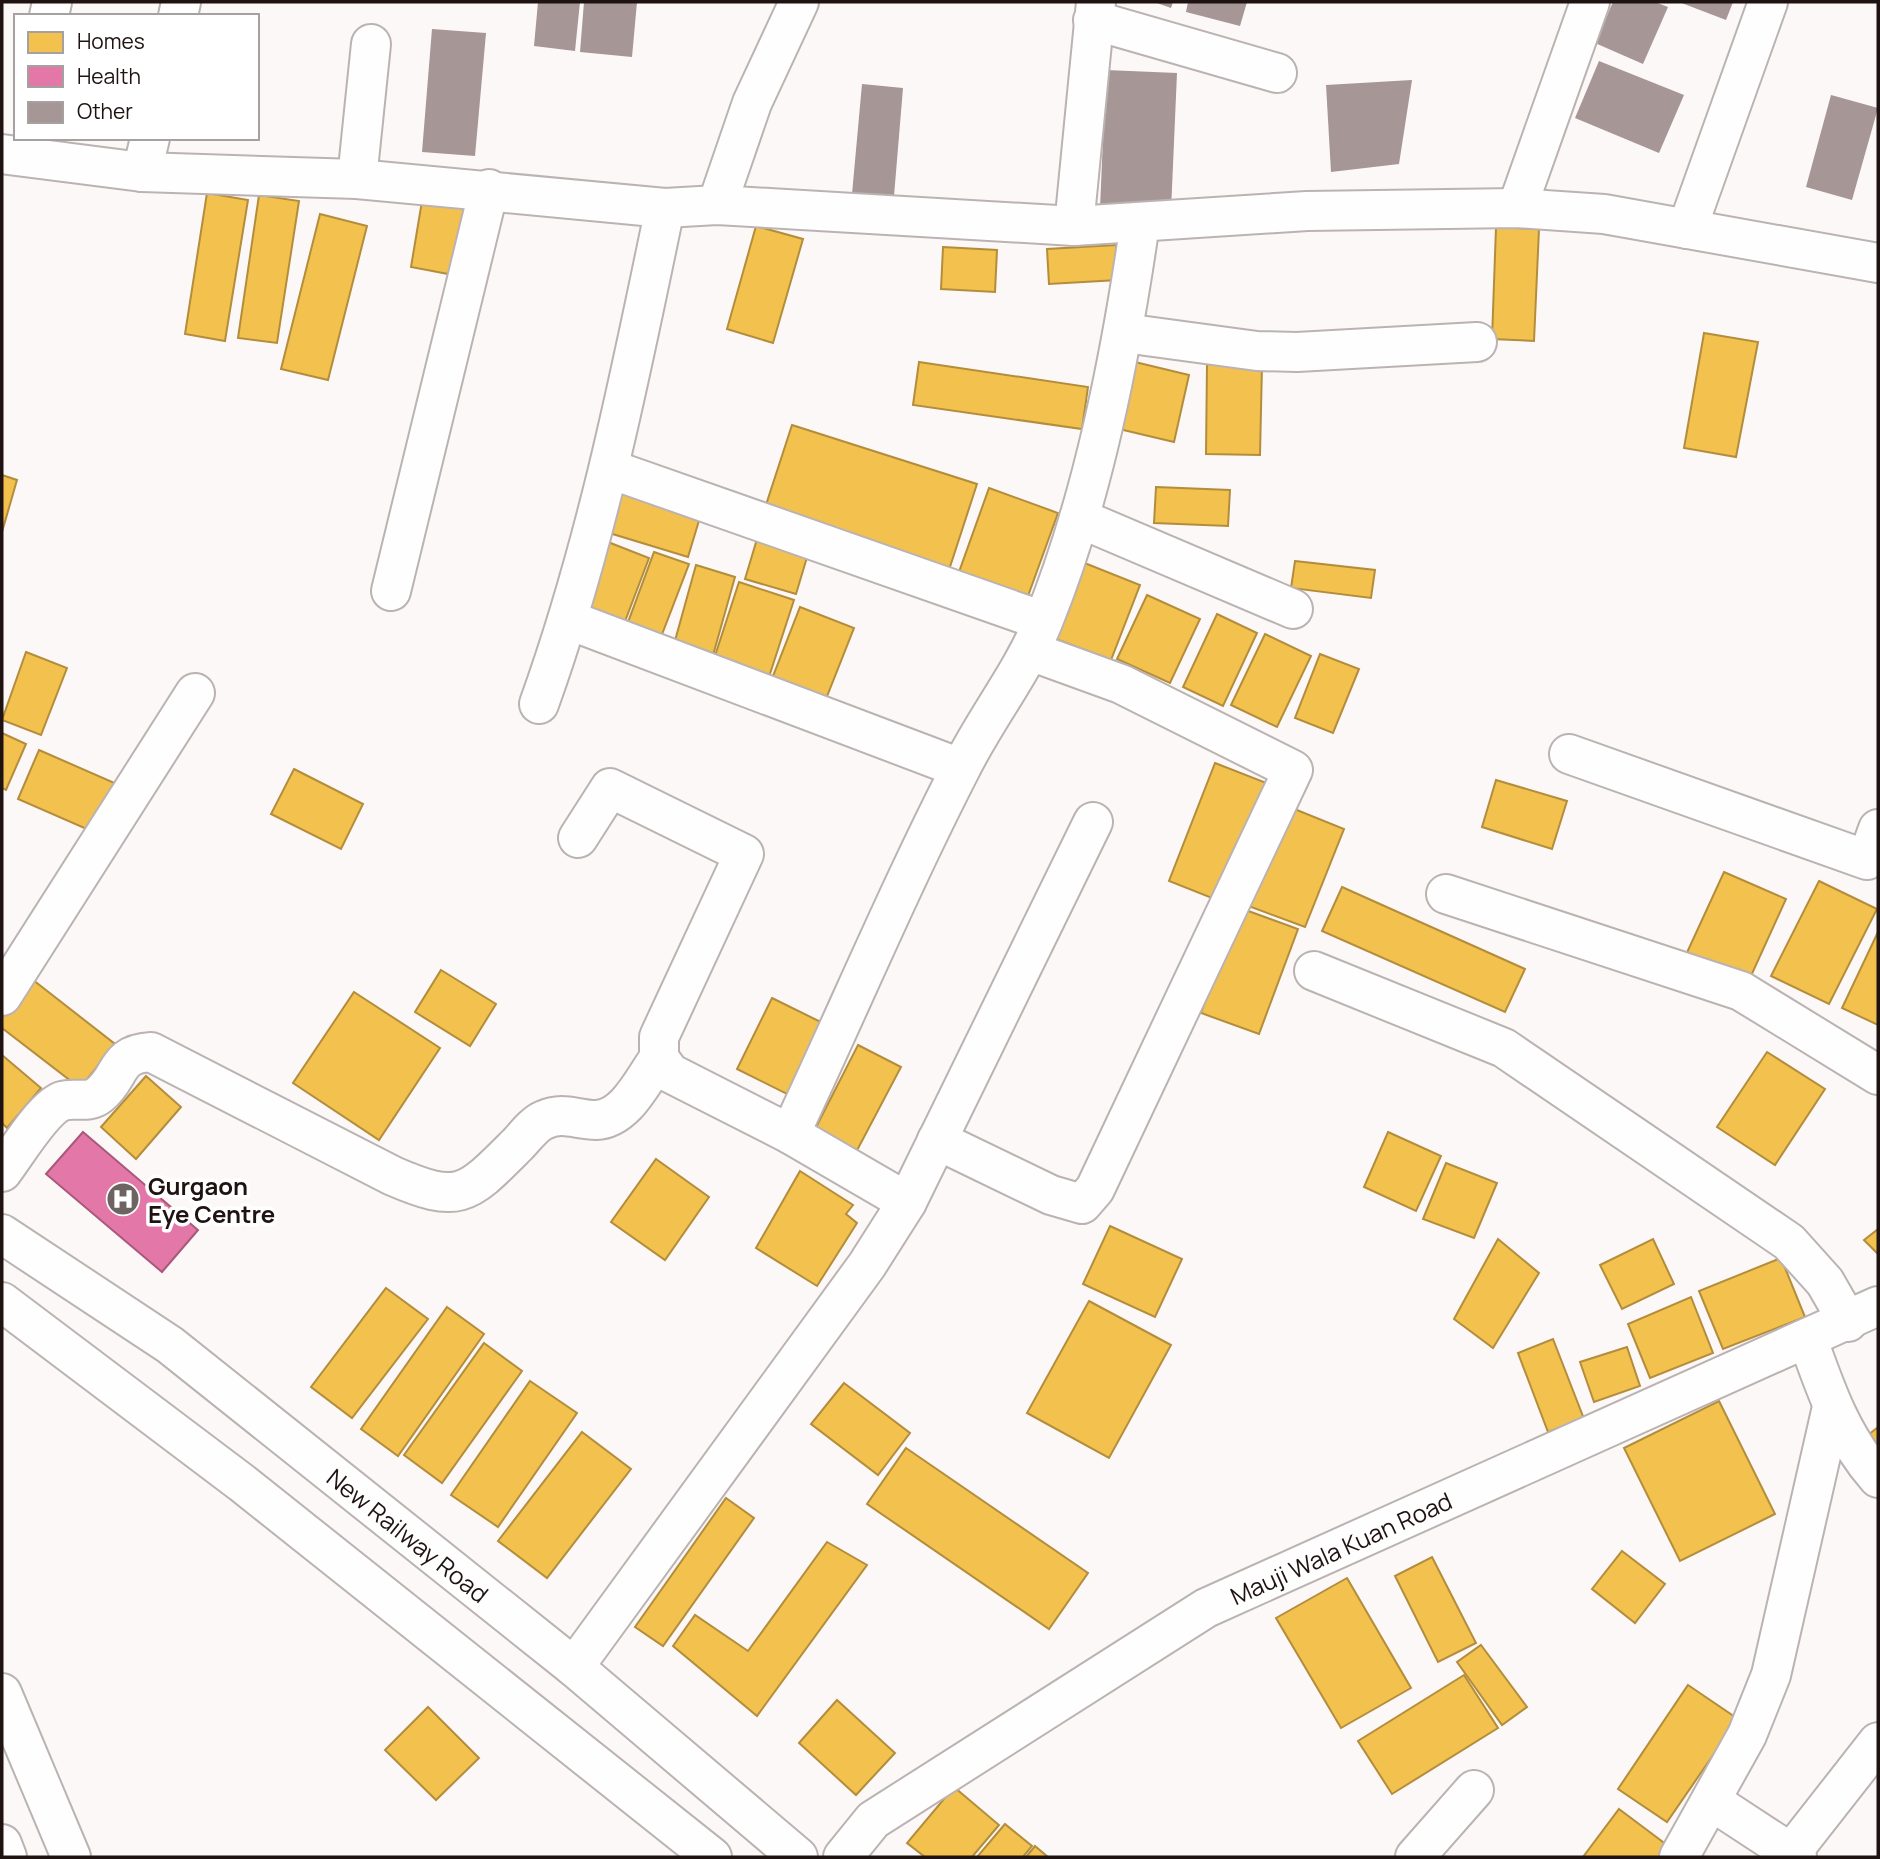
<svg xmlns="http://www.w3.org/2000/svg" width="1880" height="1859" viewBox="0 0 1880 1859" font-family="Manrope,sans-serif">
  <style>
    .homes { fill: #f2c14e; stroke: #b38d3c; stroke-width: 2 }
    .health { fill: #e377a8; stroke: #a8597b; stroke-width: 2 }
    .building { fill: #a69696 }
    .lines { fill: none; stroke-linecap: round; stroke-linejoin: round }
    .minor-casing { stroke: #bbb3b2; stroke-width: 42 }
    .secondary-casing { stroke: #bbb3b2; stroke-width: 42 }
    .minor { stroke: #fffefe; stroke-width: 38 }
    .secondary { stroke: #fffefe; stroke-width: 38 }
    .labels { text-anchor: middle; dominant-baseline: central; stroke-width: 7; stroke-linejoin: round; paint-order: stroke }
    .poi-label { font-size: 24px; font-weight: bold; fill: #1f1312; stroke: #fff; text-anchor: start }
    .street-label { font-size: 24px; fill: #1f1312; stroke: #fff }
  </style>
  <rect width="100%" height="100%" fill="#fcf8f8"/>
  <g class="homes">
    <path d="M 424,189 L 479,199 L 464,277 L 411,267 Z"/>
    <path d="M 207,193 L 248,200 L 225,341 L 185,334 Z"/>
    <path d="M 259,195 L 299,201 L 277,343 L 238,338 Z"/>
    <path d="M 320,214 L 367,226 L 328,380 L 281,369 Z"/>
    <path d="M 756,226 L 803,239 L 773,343 L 727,329 Z"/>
    <path d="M 1496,227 L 1539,229 L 1534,341 L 1492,339 Z"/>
    <path d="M 1116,245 L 1118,280 L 1049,284 L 1047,249 Z"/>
    <path d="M 943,247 L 997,250 L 995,292 L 941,289 Z"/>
    <path d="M 1704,333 L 1758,342 L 1736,457 L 1684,448 Z"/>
    <path d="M 919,362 L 1088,387 L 1082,429 L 913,405 Z"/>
    <path d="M 1135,362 L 1189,375 L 1174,442 L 1119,429 Z"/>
    <path d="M 1207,364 L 1262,365 L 1260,455 L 1206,454 Z"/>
    <path d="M 792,425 L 977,484 L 948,573 L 763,514 Z"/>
    <path d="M 2,475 L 17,480 L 2,532 Z"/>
    <path d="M 1156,487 L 1230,490 L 1228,526 L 1154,523 Z"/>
    <path d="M 989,488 L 1058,513 L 1028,596 L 959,572 Z"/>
    <path d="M 619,489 L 701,514 L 688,557 L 606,532 Z"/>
    <path d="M 760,529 L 811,544 L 796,594 L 745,579 Z"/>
    <path d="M 608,542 L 649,558 L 624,624 L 583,608 Z"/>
    <path d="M 654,552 L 689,564 L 661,637 L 627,625 Z"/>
    <path d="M 1077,560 L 1140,585 L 1111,660 L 1048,636 Z"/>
    <path d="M 1295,561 L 1375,570 L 1371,598 L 1291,588 Z"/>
    <path d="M 696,565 L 735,577 L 710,666 L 671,655 Z"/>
    <path d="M 739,582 L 794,600 L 767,683 L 712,665 Z"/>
    <path d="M 1147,595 L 1200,619 L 1170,683 L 1117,659 Z"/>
    <path d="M 800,607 L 854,628 L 822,709 L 768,689 Z"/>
    <path d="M 1217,614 L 1257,633 L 1223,706 L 1183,687 Z"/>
    <path d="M 1265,634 L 1311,656 L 1277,727 L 1231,705 Z"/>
    <path d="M 26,652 L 67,668 L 41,735 L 2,720 Z"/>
    <path d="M 1320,654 L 1359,669 L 1333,733 L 1295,718 Z"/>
    <path d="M 2,733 L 26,744 L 6,790 L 2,788 Z"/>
    <path d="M 39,750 L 119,785 L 98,834 L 18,799 Z"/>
    <path d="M 1215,763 L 1274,786 L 1227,904 L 1169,881 Z"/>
    <path d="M 294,769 L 363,804 L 341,849 L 271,814 Z"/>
    <path d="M 1496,780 L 1567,801 L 1552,849 L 1482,827 Z"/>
    <path d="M 1282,804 L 1344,829 L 1305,927 L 1243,904 Z"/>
    <path d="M 1724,872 L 1786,899 L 1746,987 L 1684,959 Z"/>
    <path d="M 1819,881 L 1877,909 L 1829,1004 L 1771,976 Z"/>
    <path d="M 1342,887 L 1525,969 L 1505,1012 L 1322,931 Z"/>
    <path d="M 1240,908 L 1298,929 L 1259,1034 L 1201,1013 Z"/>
    <path d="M 1878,932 L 1878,1025 L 1842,1008 Z"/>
    <path d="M 441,970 L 496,1004 L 470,1046 L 415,1012 Z"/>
    <path d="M 28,976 L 115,1044 L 80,1088 L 2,1028 L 2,1009 Z"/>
    <path d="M 354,992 L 440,1048 L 379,1140 L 293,1083 Z"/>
    <path d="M 772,998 L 837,1030 L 801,1101 L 737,1069 Z"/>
    <path d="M 858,1045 L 901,1067 L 853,1158 L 811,1137 Z"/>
    <path d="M 1767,1052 L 1825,1089 L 1775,1165 L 1717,1127 Z"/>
    <path d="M 2,1055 L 41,1088 L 7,1128 L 2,1123 Z"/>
    <path d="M 146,1076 L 181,1107 L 136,1159 L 101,1127 Z"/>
    <path d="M 1388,1132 L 1441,1156 L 1416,1211 L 1364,1187 Z"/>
    <path d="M 656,1159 L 709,1197 L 665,1260 L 611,1222 Z"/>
    <path d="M 1446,1163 L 1497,1183 L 1474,1238 L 1423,1219 Z"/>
    <path d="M 800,1171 L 853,1205 L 846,1214 L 857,1223 L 817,1286 L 756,1248 Z"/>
    <path d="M 1110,1226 L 1182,1259 L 1155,1317 L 1083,1284 Z"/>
    <path d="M 1878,1229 L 1878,1254 L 1864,1240 Z"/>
    <path d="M 1498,1239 L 1539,1273 L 1493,1348 L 1454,1319 Z"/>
    <path d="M 1653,1239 L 1674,1284 L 1622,1309 L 1600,1265 Z"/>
    <path d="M 1781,1258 L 1805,1317 L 1723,1349 L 1699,1291 Z"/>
    <path d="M 386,1288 L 428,1319 L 352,1418 L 311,1387 Z"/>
    <path d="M 1691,1297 L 1713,1353 L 1650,1378 L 1628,1324 Z"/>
    <path d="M 1089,1301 L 1171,1345 L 1109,1458 L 1027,1413 Z"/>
    <path d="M 447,1307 L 484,1334 L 398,1456 L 361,1429 Z"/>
    <path d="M 1553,1339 L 1584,1419 L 1548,1432 L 1518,1353 Z"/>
    <path d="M 484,1343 L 522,1371 L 442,1483 L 404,1455 Z"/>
    <path d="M 1627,1347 L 1640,1386 L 1594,1402 L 1580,1362 Z"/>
    <path d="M 530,1381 L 577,1413 L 498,1527 L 451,1495 Z"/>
    <path d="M 844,1383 L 910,1433 L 878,1475 L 811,1424 Z"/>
    <path d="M 1719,1401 L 1775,1514 L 1680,1561 L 1624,1448 Z"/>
    <path d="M 1878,1427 L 1878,1446 L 1868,1435 Z"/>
    <path d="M 582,1432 L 631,1469 L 547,1578 L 498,1541 Z"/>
    <path d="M 906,1448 L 1088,1573 L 1049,1629 L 867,1504 Z"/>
    <path d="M 726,1498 L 754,1518 L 663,1646 L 635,1627 Z"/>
    <path d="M 827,1542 L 867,1565 L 757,1716 L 673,1646 L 695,1615 L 748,1651 Z"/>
    <path d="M 1622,1551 L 1665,1584 L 1635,1623 L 1592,1589 Z"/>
    <path d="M 1432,1557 L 1476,1643 L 1438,1662 L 1395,1576 Z"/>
    <path d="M 1347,1578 L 1411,1688 L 1341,1728 L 1276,1618 Z"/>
    <path d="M 1481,1645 L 1527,1707 L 1502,1725 L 1457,1662 Z"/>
    <path d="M 1464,1675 L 1498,1728 L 1392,1794 L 1358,1741 Z"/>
    <path d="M 1688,1685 L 1738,1719 L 1667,1822 L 1618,1789 Z"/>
    <path d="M 837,1700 L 895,1753 L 856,1795 L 799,1743 Z"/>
    <path d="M 428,1707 L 479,1758 L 436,1800 L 385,1750 Z"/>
    <path d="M 954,1787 L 999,1825 L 972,1857 L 925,1857 L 907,1843 Z"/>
    <path d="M 1619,1809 L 1671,1848 L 1666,1857 L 1583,1857 Z"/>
    <path d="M 1005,1824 L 1032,1846 L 1023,1857 L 977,1857 Z"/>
    <path d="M 1035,1846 L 1048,1857 L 1026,1857 Z"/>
  </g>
  <path class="health" d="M 83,1132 L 198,1230 L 162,1272 L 46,1174 Z"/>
  <g class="building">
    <path d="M 538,2 L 580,2 L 575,51 L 534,46 Z"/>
    <path d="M 584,2 L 637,2 L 632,57 L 580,52 Z"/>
    <path d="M 1154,2 L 1173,2 L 1171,8 Z"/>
    <path d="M 1188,2 L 1247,2 L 1240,26 L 1186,12 Z"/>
    <path d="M 1613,2 L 1655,2 L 1668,7 L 1643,64 L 1595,43 Z"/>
    <path d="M 1679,2 L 1733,2 L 1726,20 Z"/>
    <path d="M 432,29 L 486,33 L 475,156 L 422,152 Z"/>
    <path d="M 1599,61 L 1684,95 L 1659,153 L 1575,118 Z"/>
    <path d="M 1106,70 L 1177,73 L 1171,211 L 1100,208 Z"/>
    <path d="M 1412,80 L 1399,164 L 1331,172 L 1326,85 Z"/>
    <path d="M 862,84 L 903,88 L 893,208 L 851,205 Z"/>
    <path d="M 1831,95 L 1878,108 L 1852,200 L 1806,187 Z"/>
  </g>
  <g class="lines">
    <defs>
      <g id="minor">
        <path d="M 49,16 L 52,2"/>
        <path d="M 178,16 L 181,2"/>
        <path d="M 1093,20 L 1277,73"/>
        <path d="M 2,154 L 142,172 L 357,179 L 665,208 L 717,205 L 1074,226 L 1307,211 L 1517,208 L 1604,214 L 1878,263"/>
        <path d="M 142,172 L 150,138"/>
        <path d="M 357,179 L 371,44"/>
        <path d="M 717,205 L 752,103 L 799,2"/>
        <path d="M 1517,208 L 1590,2"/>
        <path d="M 1074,226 L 1096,2"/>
        <path d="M 1687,229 L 1768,2"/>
        <path d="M 1124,333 L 1257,351 L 1297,352 L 1477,342"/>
        <path d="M 610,469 L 1043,621"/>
        <path d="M 1079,518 L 1293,609"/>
        <path d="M 391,591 L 489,189"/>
        <path d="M 569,620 L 960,768"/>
        <path d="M 539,704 C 597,543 630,376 665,208"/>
        <path d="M 1569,754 L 1867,860 L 1878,829"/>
        <path d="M 578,838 L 610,788 L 744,854 L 659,1037 L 659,1058 L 670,1073 L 790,1134 L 907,1202"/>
        <path d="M 1446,894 L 1741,991 L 1878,1075"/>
        <path d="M 1314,971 L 1504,1048 L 1789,1242 L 1825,1282 L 1848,1322"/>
        <path d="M 2,996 L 195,693"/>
        <path d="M 790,1134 C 847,1013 899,889 960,770 C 985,719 1021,675 1043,622 C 1093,499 1121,355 1140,223"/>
        <path d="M 937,1140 L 1051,1195 L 1082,1204 L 1095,1189 L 1293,770 L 1121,684 L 1030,651"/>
        <path d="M 2,1172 C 16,1154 42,1109 62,1101 C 75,1097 88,1104 99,1095 C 122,1077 114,1054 151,1052 L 393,1176 C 460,1205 467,1195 517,1145 C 524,1138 534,1124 544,1120 C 564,1111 576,1120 596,1120 C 626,1119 643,1080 659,1058"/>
        <path d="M 1808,1340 C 1826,1391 1842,1437 1878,1478"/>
        <path d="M 574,1667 L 867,1265 L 907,1202 L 1093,822"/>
        <path d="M 1713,1802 L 1797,1857"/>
        <path d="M 1791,1853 L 1878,1742"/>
        <path id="s1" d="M 843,1857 L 873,1820 L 1206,1608 L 1878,1306"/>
        <path d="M 1415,1857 L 1474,1790"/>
        <path d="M 1679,1857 L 1747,1735 L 1771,1675 L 1832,1407"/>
      </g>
      <g id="secondary">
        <path id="s2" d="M 2,1234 L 170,1345 L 574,1667 L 798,1857"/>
        <path d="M 2,1302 L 242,1483 L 712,1857"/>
        <path d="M 2,1693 L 71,1857"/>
        <path d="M 2,1844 L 7,1857"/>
      </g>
    </defs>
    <use href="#minor" class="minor-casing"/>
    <use href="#secondary" class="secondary-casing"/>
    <use href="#minor" class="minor"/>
    <use href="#secondary" class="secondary"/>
  </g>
  <defs>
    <symbol id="hospital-disc" viewBox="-11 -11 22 22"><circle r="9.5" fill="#6c6362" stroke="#fff"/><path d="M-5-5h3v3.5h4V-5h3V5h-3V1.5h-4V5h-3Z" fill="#fff"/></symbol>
  </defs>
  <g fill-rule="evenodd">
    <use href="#hospital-disc" x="104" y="1180" width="38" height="38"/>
  </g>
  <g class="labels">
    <g class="poi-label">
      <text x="148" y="1185">Gurgaon<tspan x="148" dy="28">Eye Centre</tspan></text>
    </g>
    <g class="street-label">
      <text stroke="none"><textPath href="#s2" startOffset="506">New Railway Road</textPath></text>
      <text stroke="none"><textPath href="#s1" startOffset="590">Mauji Wala Kuan Road</textPath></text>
    </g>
  </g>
  <rect width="1880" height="1859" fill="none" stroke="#1f1312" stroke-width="7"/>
  <rect x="14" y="14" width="245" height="126" fill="#ffffff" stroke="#a5a1a0" stroke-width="2"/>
  <rect x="28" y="32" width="35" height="21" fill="#f2c14e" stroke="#a5a1a0" stroke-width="2"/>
  <text x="77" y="49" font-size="21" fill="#1f1312">Homes</text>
  <rect x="28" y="66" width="35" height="21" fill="#e377a8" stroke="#a5a1a0" stroke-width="2"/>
  <text x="77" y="84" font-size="21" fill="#1f1312">Health</text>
  <rect x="28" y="102" width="35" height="21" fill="#a69696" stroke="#a5a1a0" stroke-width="2"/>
  <text x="77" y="119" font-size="21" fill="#1f1312">Other</text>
</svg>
